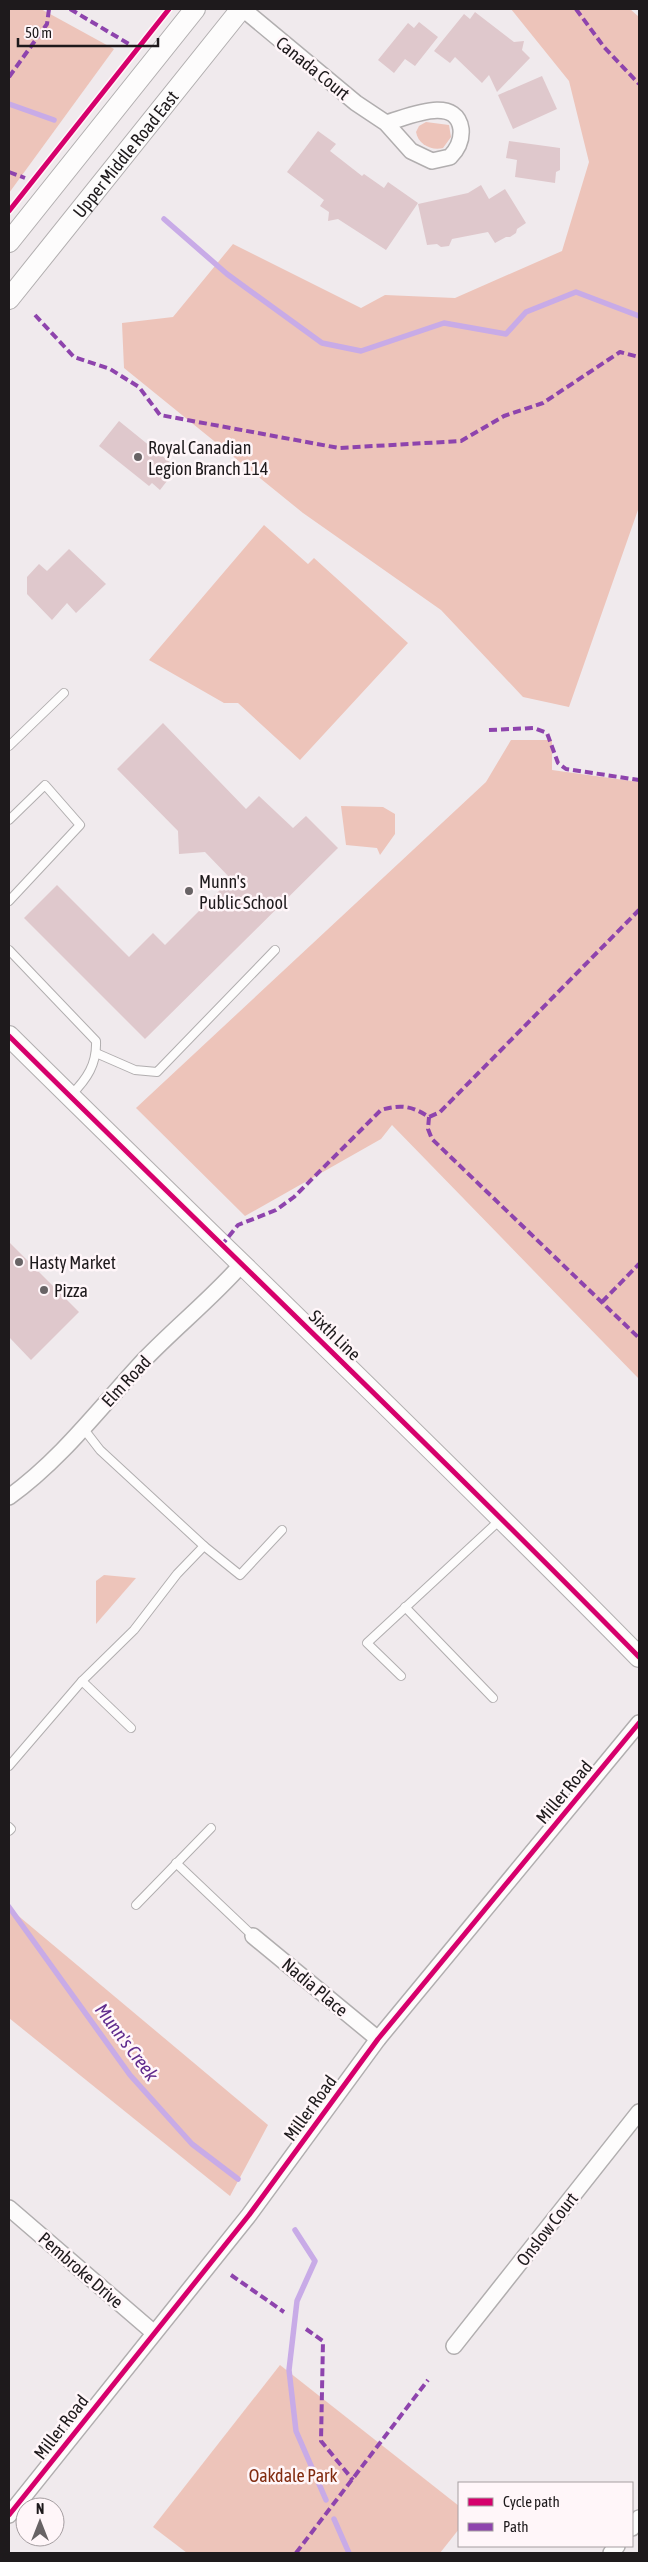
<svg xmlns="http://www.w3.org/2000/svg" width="648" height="2562" viewBox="0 0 648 2562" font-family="'Asap Condensed',sans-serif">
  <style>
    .green { fill: #edc4ba }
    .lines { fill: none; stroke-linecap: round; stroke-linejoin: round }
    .stream { stroke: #c8abe7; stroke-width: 5.5 }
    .building { fill: #dfc8cc }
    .lane-casing { stroke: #b1aeaf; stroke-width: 10 }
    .street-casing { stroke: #b1aeaf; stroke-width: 18 }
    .secondary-casing { stroke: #b1aeaf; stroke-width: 22 }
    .lane { stroke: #fdfcfc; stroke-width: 8 }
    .street { stroke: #fdfcfc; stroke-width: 15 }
    .secondary { stroke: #fdfcfc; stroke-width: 20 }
    .quiet { stroke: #8e44ad; stroke-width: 4; stroke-dasharray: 8 4; stroke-linecap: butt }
    .cycleway-casing { stroke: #fff6f9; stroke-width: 8 }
    .cycleway { stroke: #d6006c; stroke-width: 5 }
    .poi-dot { fill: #686365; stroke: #fff6f9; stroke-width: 2 }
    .labels { text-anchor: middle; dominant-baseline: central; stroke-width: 5; stroke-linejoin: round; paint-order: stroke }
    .street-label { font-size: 18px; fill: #1e1a1c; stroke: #fff6f9 }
    .poi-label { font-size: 18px; fill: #1e1a1c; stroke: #fff6f9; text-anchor: start }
    .park-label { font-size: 18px; fill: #812b10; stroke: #fff6f9 }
    .water-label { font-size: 19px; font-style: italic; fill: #602b8d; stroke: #fff6f9 }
  </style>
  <rect width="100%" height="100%" fill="#f0eaed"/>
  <g class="green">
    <path d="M 9,9 L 41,9 L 114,49 L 9,193 Z"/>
    <path d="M 511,9 L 630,9 L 639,17 L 639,507 L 569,707 L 523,697 L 441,610 L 303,513 L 124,368 L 122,323 L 173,317 L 233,244 L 361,308 L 385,295 L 455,298 L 562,251 L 589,162 L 569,81 Z"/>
    <path d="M 426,122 L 449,125 L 451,137 L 443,148 C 431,151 418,144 416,132 L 419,126 Z"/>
    <path d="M 264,525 L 308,564 L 314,558 L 408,643 L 300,760 L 238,703 L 224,703 L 149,660 Z"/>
    <path d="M 511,740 L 552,740 L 552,770 L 639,782 L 639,1379 L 392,1125 L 381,1139 L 245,1216 L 136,1108 L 486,782 Z"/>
    <path d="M 341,806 L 383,807 L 395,814 L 395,834 L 380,855 L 377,848 L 346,845 Z"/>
    <path d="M 104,1575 L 136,1578 L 96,1624 L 96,1581 Z"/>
    <path d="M 9,1908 L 268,2125 L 230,2196 L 9,2018 Z"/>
    <path d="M 280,2365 L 459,2506 L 459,2529 L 440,2553 L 187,2553 L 153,2527 Z"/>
  </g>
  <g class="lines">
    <g class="stream">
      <path d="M 9,104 L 54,120"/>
      <path d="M 164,219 L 227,274 L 322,343 L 361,351 L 444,323 L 506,334 L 526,312 L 576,292 L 639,316"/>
      <path d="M 9,1907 L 130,2075 L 192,2144 L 238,2179"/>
      <path d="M 295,2230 L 315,2261 L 297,2301 L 289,2370 L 296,2431 L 326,2500"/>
      <path d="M 334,2519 L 349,2553"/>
    </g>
  </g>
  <g class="building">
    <path d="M 475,12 L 514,42 L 524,41 L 522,50 L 530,58 L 497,92 L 489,75 L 482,83 L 455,57 L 450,63 L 434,51 L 464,14 L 470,19 Z"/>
    <path d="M 419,22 L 438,37 L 415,66 L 405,59 L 394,73 L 378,60 L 408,23 L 414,28 Z"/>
    <path d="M 542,76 L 557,109 L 513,129 L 498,95 Z"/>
    <path d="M 318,131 L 336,144 L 330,151 L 362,176 L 364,174 L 384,188 L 388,182 L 418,203 L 386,250 L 338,219 L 328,221 L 329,212 L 320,206 L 324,200 L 287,172 Z"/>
    <path d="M 509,141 L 560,148 L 560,170 L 556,172 L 555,183 L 515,177 L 517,160 L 506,158 Z"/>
    <path d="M 481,185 L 489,199 L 505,189 L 526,223 L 517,229 L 516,233 L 510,237 L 506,237 L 495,243 L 488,232 L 452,239 L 449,246 L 441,247 L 437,244 L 427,245 L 418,204 L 468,193 Z"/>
    <path d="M 119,421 L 177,468 L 160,490 L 152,483 L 149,486 L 99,446 Z"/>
    <path d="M 69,549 L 106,584 L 76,613 L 67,603 L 52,620 L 27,594 L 27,577 L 39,564 L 47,571 Z"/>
    <path d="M 163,723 L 246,809 L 259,796 L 293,828 L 306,816 L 338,848 L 145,1039 L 24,918 L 57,885 L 129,957 L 153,933 L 165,945 L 231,879 L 205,852 L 179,854 L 178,831 L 117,769 Z"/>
    <path d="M 9,1242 L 79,1312 L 31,1360 L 9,1337 Z"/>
  </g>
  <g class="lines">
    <defs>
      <g id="lane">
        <path d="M 9,746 L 64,693"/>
        <path d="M 9,820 L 45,785 L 80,825 L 9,901"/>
        <path d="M 9,950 L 96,1041 C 97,1064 87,1079 71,1095"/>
        <path d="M 96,1053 L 135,1070 L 157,1072 L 275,950"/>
        <path d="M 204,1546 L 240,1575 L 282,1530"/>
        <path d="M 405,1607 L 493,1698"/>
        <path d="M 401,1676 L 367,1643 L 501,1519"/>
        <path d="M 82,1681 L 131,1728"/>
        <path d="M 9,1766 L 82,1681 L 134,1630 L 177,1574 L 204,1546 L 100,1450 L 83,1428"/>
        <path d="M 9,1827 L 11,1829 L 9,1831"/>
        <path d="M 176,1863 L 253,1936"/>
        <path d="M 136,1905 L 211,1828"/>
      </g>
      <g id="street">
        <path d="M 243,9 L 356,103 L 386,123 L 411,151 L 432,161 L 450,157 C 458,149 462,140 461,129 C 456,94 406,118 386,123"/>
        <path d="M 9,1497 C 62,1459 102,1405 146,1358 C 177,1326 212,1298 242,1264"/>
        <path d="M 253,1936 L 378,2039"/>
        <path d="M 9,2208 L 153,2332"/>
        <path d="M 454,2346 L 639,2112"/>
        <path d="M 9,2515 L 249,2215 L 378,2039 L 639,1723"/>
        <path d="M 632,2528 L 639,2518"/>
        <path d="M 611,2553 L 617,2546"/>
      </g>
      <g id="secondary">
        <path d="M 9,242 L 195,9"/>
        <path id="s1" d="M 9,299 L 241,9"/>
        <path d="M 9,1036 C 218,1243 432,1446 639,1657"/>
      </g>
    </defs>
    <use href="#lane" class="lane-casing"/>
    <use href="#street" class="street-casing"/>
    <use href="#secondary" class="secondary-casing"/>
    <use href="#lane" class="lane"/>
    <use href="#street" class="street"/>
    <use href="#secondary" class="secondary"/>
    <g class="quiet">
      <path d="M 70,9 L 129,44"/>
      <path d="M 576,9 L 604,47 L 639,84"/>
      <path d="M 9,77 L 47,24 L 49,9"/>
      <path d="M 9,172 L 25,178"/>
      <path d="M 35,315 L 74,357 L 110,369 L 139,387 L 160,415 L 339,448 L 461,441 L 504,416 L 543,403 L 620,352 L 639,357"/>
      <path d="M 489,730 L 534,728 L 547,733 L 558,763 L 566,769 L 639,780"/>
      <path d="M 429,1117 L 428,1129 L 432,1139 L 639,1338"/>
      <path d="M 221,1246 L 238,1225 L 276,1210 L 294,1197 L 381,1110 C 401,1104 412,1106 429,1117 L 440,1112 L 639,910"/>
      <path d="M 602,1302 L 639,1264"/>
      <path d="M 231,2275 L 284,2312"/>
      <path d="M 306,2329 L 323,2341 L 321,2441 L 353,2480"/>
      <path d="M 296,2553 L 428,2380"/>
    </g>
    <defs>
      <g id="cycleway">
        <path d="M 9,211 L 169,9"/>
        <path d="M 9,1036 C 218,1243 432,1446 639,1657"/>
        <path d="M 9,2515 L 249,2215 L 378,2039 L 639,1723"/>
      </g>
    </defs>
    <use href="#cycleway" class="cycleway-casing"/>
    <use href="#cycleway" class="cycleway"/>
  </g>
  <g class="poi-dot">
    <circle cx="138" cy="457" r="5"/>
    <circle cx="189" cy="891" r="5"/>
    <circle cx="19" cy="1262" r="5"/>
    <circle cx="44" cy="1290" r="5"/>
  </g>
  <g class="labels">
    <g class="street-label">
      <text transform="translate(313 68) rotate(39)">Canada Court</text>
      <text stroke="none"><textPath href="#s1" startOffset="186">Upper Middle Road East</textPath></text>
      <text transform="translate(335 1335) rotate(44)">Sixth Line</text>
      <text transform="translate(126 1381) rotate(-47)">Elm Road</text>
      <text transform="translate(564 1792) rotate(-50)">Miller Road</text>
      <text transform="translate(315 1987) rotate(40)">Nadia Place</text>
      <text transform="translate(310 2108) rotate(-54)">Miller Road</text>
      <text transform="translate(547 2229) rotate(-52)">Onslow Court</text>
      <text transform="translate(81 2270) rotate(41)">Pembroke Drive</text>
      <text transform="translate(61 2427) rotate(-52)">Miller Road</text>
    </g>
    <g class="poi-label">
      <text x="148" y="447">Royal Canadian<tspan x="148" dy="21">Legion Branch 114</tspan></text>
      <text x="199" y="881">Munn's<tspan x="199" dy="21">Public School</tspan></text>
      <text x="29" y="1262">Hasty Market</text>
      <text x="54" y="1290">Pizza</text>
    </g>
    <g class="park-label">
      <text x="293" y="2475">Oakdale Park</text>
    </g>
    <g class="water-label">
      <text transform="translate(127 2042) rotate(53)">Munn's Creek</text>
    </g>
  </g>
  <rect width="648" height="2562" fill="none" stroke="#1e1a1c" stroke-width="20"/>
  <rect x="458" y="2482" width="175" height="65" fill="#fff6f9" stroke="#a59ea1"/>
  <rect x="468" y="2498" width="25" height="8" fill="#d6006c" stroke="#a59ea1"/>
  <text x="503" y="2507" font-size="15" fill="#1e1a1c">Cycle path</text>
  <rect x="468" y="2523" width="25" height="8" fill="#8e44ad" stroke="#a59ea1"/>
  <text x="503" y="2532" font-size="15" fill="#1e1a1c">Path</text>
  <g transform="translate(40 2522)"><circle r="24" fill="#fff6f9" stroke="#a59ea1"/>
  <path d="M0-4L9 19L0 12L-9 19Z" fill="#686365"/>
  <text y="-8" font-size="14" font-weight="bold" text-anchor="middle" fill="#1e1a1c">N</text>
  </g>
  <path d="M18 38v8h140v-8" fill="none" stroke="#1e1a1c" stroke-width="2.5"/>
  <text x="25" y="38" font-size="15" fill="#1e1a1c" stroke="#fff6f9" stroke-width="4" paint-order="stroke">50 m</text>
</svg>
